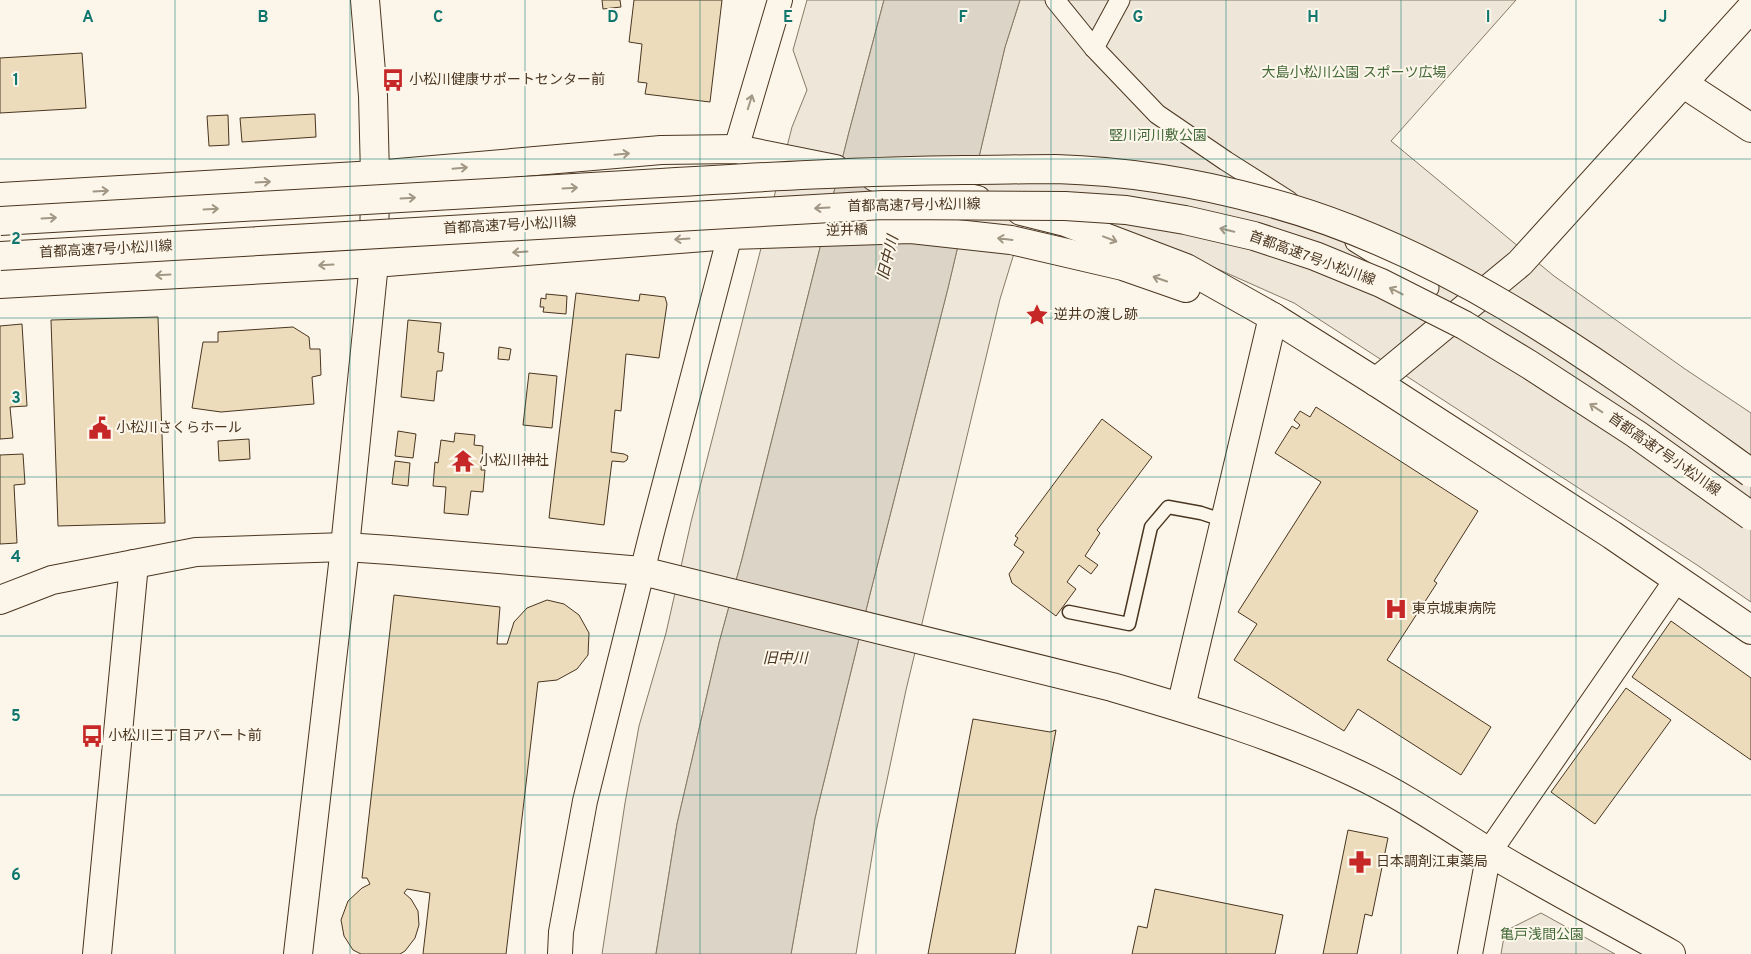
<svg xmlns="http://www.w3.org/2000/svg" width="1751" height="954" viewBox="0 0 1751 954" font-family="Overpass,'Noto Sans JP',sans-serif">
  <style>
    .green { fill: #ede6d9; stroke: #887966 }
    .water { fill: #dcd4c6; stroke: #887966 }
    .building { fill: #ecdcbc; stroke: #4a3520 }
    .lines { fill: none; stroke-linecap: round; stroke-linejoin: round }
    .service-casing { stroke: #4a3520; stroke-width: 15 }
    .pedestrian-casing { stroke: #4a3520; stroke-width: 21 }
    .minor-casing { stroke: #4a3520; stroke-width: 26 }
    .tertiary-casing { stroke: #4a3520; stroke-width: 30 }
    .service { stroke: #fbf6e9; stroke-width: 12 }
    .pedestrian { stroke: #fbf6e9; stroke-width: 19 }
    .minor { stroke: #fbf6e9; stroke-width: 24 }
    .tertiary { stroke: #fbf6e9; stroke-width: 28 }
    .motorway-bridge-casing { stroke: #4a3520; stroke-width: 30; stroke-linecap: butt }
    .motorway-bridge { stroke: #fbf6e9; stroke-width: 28 }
    .oneway { stroke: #a29684 }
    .grid { fill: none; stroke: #0f766e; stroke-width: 1; stroke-opacity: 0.55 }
    .labels { text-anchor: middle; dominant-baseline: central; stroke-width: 4; stroke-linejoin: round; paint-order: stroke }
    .park-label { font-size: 14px; fill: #436837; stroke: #fbf6e9 }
    .poi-label { font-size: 14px; fill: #4a3520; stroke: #fbf6e9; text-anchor: start }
    .street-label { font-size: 14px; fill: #4a3520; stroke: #fbf6e9 }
    .water-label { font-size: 15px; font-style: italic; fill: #4a3520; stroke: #fbf6e9 }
    .grid-label { font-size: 16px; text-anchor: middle; font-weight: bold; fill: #0f766e; stroke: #fbf6e9; stroke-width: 4; stroke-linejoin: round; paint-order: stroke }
  </style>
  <rect width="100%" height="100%" fill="#fbf6e9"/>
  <g class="green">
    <path d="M 807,0 L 884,0 L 849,132 L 742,559 L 719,643 L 677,824 L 656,954 L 602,954 L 625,803 L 639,726 L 666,633 L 691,522 L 792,127 L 807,90 L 793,50 Z"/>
    <path d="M 1020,0 L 1516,0 L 1391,141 L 1554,276 L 1685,369 L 1751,413 L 1751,602 L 1697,565 L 1294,303 L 1193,258 L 1028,208 L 1000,299 L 906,690 L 876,832 L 856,954 L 791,954 L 815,818 L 870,594 L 948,288 L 1005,47 Z"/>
    <path d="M 1541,913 L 1615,954 L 1501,954 L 1505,931 Z"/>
  </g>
  <path class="water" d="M 884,0 L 1020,0 L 1005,47 L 948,288 L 870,594 L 815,818 L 791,954 L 656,954 L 677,824 L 719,643 L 742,559 L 849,132 Z"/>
  <g class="building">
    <path d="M 602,0 L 620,0 L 621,7 L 603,9 Z"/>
    <path d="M 634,0 L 722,0 L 710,102 L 645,94 L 647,83 L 638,82 L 642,44 L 629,42 Z"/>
    <path d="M 82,53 L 86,108 L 0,113 L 0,58 Z"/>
    <path d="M 315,114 L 316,137 L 242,142 L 240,118 Z"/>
    <path d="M 228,115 L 229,145 L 209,146 L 207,116 Z"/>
    <path d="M 576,293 L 639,301 L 640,294 L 665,297 L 667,304 L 659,358 L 626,354 L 621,411 L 615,410 L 611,452 L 624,454 L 628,456 L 627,460 L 624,462 L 612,461 L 604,525 L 549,518 Z"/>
    <path d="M 546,294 L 567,296 L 566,314 L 543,312 L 544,307 L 540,307 L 541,298 L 546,299 Z"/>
    <path d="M 158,317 L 165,523 L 58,526 L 51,320 Z"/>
    <path d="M 408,320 L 441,323 L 438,352 L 444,353 L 442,371 L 437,371 L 434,401 L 401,397 Z"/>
    <path d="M 22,324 L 27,406 L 10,407 L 13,438 L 0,439 L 0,326 Z"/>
    <path d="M 293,327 L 309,337 L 310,349 L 320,349 L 321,375 L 312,377 L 314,404 L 221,412 L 192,408 L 203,342 L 218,342 L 218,332 Z"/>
    <path d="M 499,347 L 511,349 L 509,360 L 498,359 Z"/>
    <path d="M 529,373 L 557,376 L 552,428 L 523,425 Z"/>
    <path d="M 1316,407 L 1478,511 L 1434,581 L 1437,583 L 1387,660 L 1491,727 L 1461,775 L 1358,709 L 1344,731 L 1234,660 L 1257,624 L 1238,612 L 1321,482 L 1275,453 L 1292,426 L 1297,429 L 1300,425 L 1294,420 L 1300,411 L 1310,417 Z"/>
    <path d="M 1102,419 L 1152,457 L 1097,530 L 1100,533 L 1085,556 L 1098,565 L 1091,574 L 1079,565 L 1067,582 L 1076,589 L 1056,616 L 1012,583 L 1009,574 L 1024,552 L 1014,545 L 1018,538 L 1015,536 Z"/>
    <path d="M 398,431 L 416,434 L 413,458 L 395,456 Z"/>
    <path d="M 455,433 L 475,435 L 474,445 L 483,446 L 481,470 L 485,470 L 483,492 L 471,491 L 468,515 L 444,513 L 446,487 L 433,486 L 435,462 L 438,463 L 441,440 L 454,442 Z"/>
    <path d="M 249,439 L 250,459 L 219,461 L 218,441 Z"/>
    <path d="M 23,454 L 25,484 L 14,485 L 17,543 L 0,544 L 0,455 Z"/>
    <path d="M 395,461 L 410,463 L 408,486 L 392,484 Z"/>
    <path d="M 394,595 L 500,607 L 497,644 L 507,644 L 514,622 L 527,608 L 547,600 L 564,604 L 579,615 L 589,633 L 588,655 L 577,669 L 557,680 L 538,682 L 506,954 L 423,954 L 430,893 L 407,889 L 404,893 L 411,899 L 418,911 L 419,925 L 415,938 L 405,951 L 400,954 L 361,954 L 353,950 L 344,936 L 341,920 L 348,901 L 362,888 L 370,884 L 367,878 L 362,878 Z"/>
    <path d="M 1671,621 L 1751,678 L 1751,760 L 1632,677 Z"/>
    <path d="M 1626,688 L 1671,720 L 1595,824 L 1551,792 Z"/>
    <path d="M 973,719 L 1050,732 L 1056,730 L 1015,954 L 928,954 Z"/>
    <path d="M 1348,830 L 1388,838 L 1372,916 L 1365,914 L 1357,954 L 1323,954 Z"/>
    <path d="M 1155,889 L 1283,915 L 1275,954 L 1132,954 L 1138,926 L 1147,928 Z"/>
  </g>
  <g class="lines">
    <defs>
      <path id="service" d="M 1069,612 L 1129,624 L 1151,527 L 1168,507 L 1201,513 L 1225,521"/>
      <g id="pedestrian">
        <path d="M 1055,0 L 1094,48 L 1157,114 L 1226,161 L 1289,201"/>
        <path d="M 1094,48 L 1120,0"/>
        <path d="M 1355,242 L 1429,288"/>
      </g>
      <g id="minor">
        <path d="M 736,149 L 780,0"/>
        <path d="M 560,954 L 561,932 L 585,801 L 652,532 L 730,235"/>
        <path d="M 1470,954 L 1489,852 L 1677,579"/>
      </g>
      <g id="tertiary">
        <path d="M 1684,84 L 1751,128"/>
        <path d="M 875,177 L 977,200"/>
        <path d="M 0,197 L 375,175 L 661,150 L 736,149 L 835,169"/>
        <path d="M 1021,211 L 1065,222 L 1186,268 L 1273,317 L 1376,382 L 1612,535 L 1751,630"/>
        <path d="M 0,284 L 374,263 L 730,235 L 911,229 L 1011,240 L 1123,266 L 1186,288"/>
        <path d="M 1376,382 L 1520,263 L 1751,8"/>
        <path d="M 0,600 L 52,580 L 196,552 L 345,547 L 390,550 L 642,571 L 1112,687 C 1194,711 1278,736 1355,773 C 1404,796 1444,824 1489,852 C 1549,888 1611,920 1671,954"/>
        <path d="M 1181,707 L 1273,317"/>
        <path d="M 97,954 L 134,564"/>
        <path d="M 298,954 L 345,547 L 374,263 L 375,175 L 373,96 L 365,0"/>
      </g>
    </defs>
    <use href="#service" class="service-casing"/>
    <use href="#pedestrian" class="pedestrian-casing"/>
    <use href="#minor" class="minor-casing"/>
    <use href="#tertiary" class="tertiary-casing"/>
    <use href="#service" class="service"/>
    <use href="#pedestrian" class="pedestrian"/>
    <use href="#minor" class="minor"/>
    <use href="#tertiary" class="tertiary"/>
    <defs>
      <g id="motorway-bridge">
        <path d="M 0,221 C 220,208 441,196 661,183 C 762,177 863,171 964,170 C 994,170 1025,169 1056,169 C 1124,171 1198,183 1264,201 C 1447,249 1600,364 1751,473"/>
        <path d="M 0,256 L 883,205 L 1065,206 L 1126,210 L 1185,220 L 1254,236 L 1315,256 L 1381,283 L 1464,325 L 1530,365 L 1636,434 L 1751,516"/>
      </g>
    </defs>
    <use href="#motorway-bridge" class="motorway-bridge-casing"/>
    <use href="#motorway-bridge" class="motorway-bridge"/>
  </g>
  <defs><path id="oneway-shaft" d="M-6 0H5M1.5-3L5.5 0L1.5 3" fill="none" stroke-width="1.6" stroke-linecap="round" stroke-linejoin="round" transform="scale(1.25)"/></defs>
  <g class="oneway">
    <use href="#oneway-shaft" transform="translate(750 102) rotate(-73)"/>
    <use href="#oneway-shaft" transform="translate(622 154) rotate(-5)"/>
    <use href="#oneway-shaft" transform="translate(460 168) rotate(-5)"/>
    <use href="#oneway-shaft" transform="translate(263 182) rotate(-3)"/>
    <use href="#oneway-shaft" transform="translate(570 188) rotate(-3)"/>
    <use href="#oneway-shaft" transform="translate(101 191) rotate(-3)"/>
    <use href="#oneway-shaft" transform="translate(408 198) rotate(-3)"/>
    <use href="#oneway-shaft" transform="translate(822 208) rotate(177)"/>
    <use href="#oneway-shaft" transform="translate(211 209) rotate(-3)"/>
    <use href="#oneway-shaft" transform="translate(49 218) rotate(-3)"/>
    <use href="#oneway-shaft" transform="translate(1227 230) rotate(-167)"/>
    <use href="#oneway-shaft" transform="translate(682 239) rotate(176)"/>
    <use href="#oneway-shaft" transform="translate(1005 239) rotate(-173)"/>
    <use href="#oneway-shaft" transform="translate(1110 239) rotate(21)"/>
    <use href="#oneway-shaft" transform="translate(520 252) rotate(176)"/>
    <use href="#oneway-shaft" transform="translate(326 265) rotate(177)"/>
    <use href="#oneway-shaft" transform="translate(163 275) rotate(177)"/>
    <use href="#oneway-shaft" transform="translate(1160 279) rotate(-161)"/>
    <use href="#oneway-shaft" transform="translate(1396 291) rotate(-153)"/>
    <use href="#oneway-shaft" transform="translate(1596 408) rotate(-147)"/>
  </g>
  <path class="grid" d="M 175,0 L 175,954M 350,0 L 350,954M 525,0 L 525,954M 700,0 L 700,954M 876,0 L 876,954M 1051,0 L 1051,954M 1226,0 L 1226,954M 1401,0 L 1401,954M 1576,0 L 1576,954M 0,159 L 1751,159M 0,318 L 1751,318M 0,477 L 1751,477M 0,636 L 1751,636M 0,795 L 1751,795"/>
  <defs>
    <symbol id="bus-bare" viewBox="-9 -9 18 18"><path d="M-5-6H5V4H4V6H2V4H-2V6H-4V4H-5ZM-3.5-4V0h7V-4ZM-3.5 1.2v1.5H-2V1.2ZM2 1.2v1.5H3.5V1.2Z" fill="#c62828" stroke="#fbf6e9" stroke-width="2.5" paint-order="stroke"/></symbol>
    <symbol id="sight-bare" viewBox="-9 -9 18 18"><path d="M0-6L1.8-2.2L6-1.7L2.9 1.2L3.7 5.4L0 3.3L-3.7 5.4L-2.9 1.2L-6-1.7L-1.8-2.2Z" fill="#c62828" stroke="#fbf6e9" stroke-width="2.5" paint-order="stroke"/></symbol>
    <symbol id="civic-bare" viewBox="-9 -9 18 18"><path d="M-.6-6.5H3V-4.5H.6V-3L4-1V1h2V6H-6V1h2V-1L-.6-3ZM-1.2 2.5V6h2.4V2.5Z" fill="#c62828" stroke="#fbf6e9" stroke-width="2.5" paint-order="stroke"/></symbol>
    <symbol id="temple-bare" viewBox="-9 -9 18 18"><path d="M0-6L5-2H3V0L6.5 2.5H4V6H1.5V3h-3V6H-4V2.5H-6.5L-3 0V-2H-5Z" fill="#c62828" stroke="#fbf6e9" stroke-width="2.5" paint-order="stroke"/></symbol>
    <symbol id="hospital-bare" viewBox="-9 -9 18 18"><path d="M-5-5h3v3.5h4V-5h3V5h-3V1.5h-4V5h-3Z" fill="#c62828" stroke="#fbf6e9" stroke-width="2.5" paint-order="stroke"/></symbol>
    <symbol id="pharmacy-bare" viewBox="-9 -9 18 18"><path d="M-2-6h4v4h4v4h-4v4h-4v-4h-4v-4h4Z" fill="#c62828" stroke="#fbf6e9" stroke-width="2.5" paint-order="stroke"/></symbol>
  </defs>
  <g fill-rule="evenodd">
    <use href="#bus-bare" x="377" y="64" width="32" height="32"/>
    <use href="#sight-bare" x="1021" y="299" width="32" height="32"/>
    <use href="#civic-bare" x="84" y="412" width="32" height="32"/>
    <use href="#temple-bare" x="447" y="445" width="32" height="32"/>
    <use href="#hospital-bare" x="1380" y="593" width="32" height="32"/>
    <use href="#bus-bare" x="76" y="720" width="32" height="32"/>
    <use href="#pharmacy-bare" x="1344" y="846" width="32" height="32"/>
  </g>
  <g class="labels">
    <g class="park-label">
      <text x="1354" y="73">大島小松川公園 スポーツ広場</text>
      <text x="1158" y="136">竪川河川敷公園</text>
      <text x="1542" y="935">亀戸浅間公園</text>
    </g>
    <g class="poi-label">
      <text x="409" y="80">小松川健康サポートセンター前</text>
      <text x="1054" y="315">逆井の渡し跡</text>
      <text x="116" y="428">小松川さくらホール</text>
      <text x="479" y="461">小松川神社</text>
      <text x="1412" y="609">東京城東病院</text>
      <text x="108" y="736">小松川三丁目アパート前</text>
      <text x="1376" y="862">日本調剤江東薬局</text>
    </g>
    <g class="street-label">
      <text transform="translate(914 206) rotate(-1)">首都高速7号小松川線</text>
      <text transform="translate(510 226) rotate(-3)">首都高速7号小松川線</text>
      <text transform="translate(847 231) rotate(-2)">逆井橋</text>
      <text transform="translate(106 250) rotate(-3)">首都高速7号小松川線</text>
      <text transform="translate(1312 259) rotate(20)">首都高速7号小松川線</text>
      <text transform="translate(1664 455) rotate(35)">首都高速7号小松川線</text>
    </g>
    <g class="water-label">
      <text transform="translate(889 258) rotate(-76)">旧中川</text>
      <text x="785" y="659">旧中川</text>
    </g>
  </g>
  <g class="grid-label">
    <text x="88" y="22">A</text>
    <text x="263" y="22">B</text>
    <text x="438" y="22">C</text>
    <text x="613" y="22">D</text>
    <text x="788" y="22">E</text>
    <text x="963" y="22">F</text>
    <text x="1138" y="22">G</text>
    <text x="1313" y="22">H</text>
    <text x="1488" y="22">I</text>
    <text x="1663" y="22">J</text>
    <text x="16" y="85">1</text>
    <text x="16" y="244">2</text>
    <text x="16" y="403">3</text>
    <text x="16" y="562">4</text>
    <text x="16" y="721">5</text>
    <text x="16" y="880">6</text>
  </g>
</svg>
